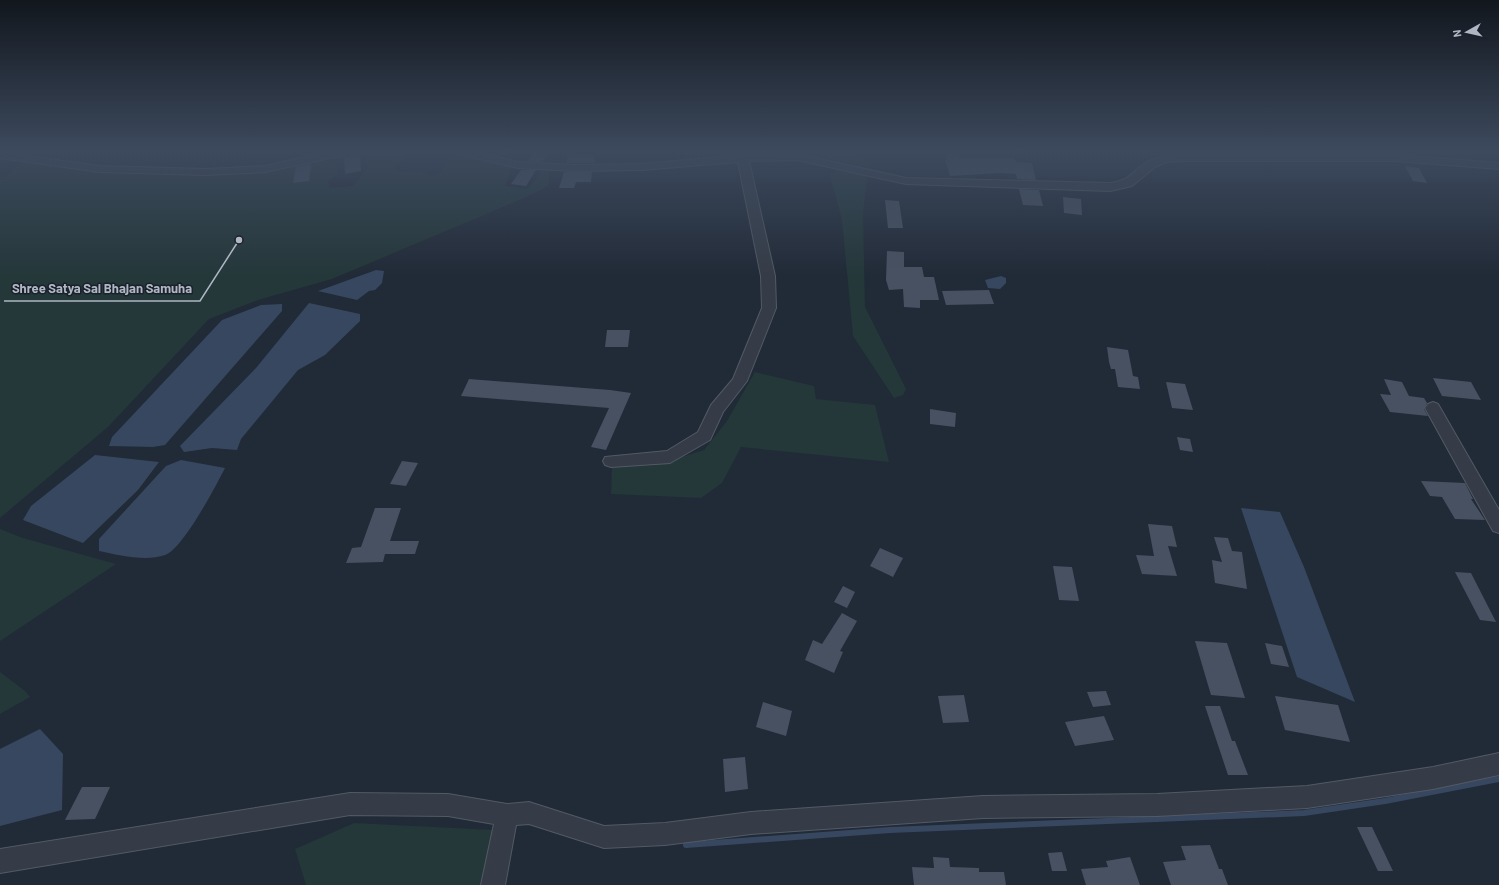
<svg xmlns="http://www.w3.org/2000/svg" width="1499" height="885" viewBox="0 0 1499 885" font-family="Barlow,sans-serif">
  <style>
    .green { fill: #243739 }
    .water { fill: #37475f }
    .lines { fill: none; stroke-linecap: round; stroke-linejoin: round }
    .stream { stroke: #37475f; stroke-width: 6 }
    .building { fill: #475161 }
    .minor-casing { stroke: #525a65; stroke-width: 2 }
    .minor { fill: #353c47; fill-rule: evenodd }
    .leader { fill: none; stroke: #afb7c4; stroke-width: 1.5 }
    .callout-dot { fill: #afb7c4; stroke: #1a212c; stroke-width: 1.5 }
    .callout-label { font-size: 13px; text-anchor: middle; font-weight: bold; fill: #afb7c4; stroke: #1a212c; stroke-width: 3; stroke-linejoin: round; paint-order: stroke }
  </style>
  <rect width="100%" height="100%" fill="#212a37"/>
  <g class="green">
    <path d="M 364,152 L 411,152 L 393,168 L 402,172 L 420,171 L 432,176 L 440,173 L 453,153 L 496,162 L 511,168 L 505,186 L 528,189 L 539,175 L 541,169 L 550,169 L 548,186 L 524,198 L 332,279 L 258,300 L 209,319 L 108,427 L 0,518 L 0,177 L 5,177 L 22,161 L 107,173 L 159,175 L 238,174 L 276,171 L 335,159 L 338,175 L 328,180 L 330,188 L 353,186 L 368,168 Z"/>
    <path d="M 791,152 L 860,152 L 868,160 L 870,167 Z"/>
    <path d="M 839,169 L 867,176 L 863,214 L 865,307 L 906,389 L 903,395 L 894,398 L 853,336 L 842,220 L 830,174 Z"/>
    <path d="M 755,372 L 814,386 L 816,399 L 875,405 L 889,462 L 741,447 L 722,483 L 701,498 L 611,494 L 612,467 L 656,465 L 704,450 L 727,421 Z"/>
    <path d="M 0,529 L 23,538 L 116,564 L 0,641 Z"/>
    <path d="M 0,672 L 25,691 L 30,697 L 0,714 Z"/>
    <path d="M 354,823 L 494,830 L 481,885 L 306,885 L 295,849 Z"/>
  </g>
  <g class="water">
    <path d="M 376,270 L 384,271 L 382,283 L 375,290 L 369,291 L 357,300 L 318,291 Z"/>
    <path d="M 1001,276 L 1006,278 L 1006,283 L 1000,289 L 988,288 L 985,280 Z"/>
    <path d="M 309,303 L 360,314 L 360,321 L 325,355 L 298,370 L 241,439 L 237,450 L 212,448 L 184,452 L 180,446 L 256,368 Z"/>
    <path d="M 282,304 L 282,311 L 165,445 L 153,447 L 109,446 L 112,437 L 222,320 L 261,305 Z"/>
    <path d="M 95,455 L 159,462 L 138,490 L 83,543 L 23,520 L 31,506 Z"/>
    <path d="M 181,460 L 225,468 C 216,486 182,550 165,555 C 146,562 118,555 99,551 L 99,539 L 166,466 Z"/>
    <path d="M 1241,508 L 1280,512 L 1304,567 L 1355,702 L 1297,677 Z"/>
    <path d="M 40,729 L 63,754 L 62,810 L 0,826 L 0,749 Z"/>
  </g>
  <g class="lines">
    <path class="stream" d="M 686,845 L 890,830 L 1304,813 L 1385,801 L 1499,779"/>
  </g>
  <g class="building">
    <path d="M 534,152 L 549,152 L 542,162 L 528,161 Z"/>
    <path d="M 360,153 L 361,171 L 345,174 L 344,157 Z"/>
    <path d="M 569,154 L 595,156 L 594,163 L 566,163 Z"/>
    <path d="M 945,154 L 959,154 L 960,158 L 1014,158 L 1016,162 L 1032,163 L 1036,180 L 1017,179 L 1016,174 L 1000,173 L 950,176 L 945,160 L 947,160 Z"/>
    <path d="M 311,164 L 309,181 L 293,183 L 296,167 Z"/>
    <path d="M 1405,166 L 1419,168 L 1427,183 L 1413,181 Z"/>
    <path d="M 521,170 L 536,170 L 526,186 L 511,184 Z"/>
    <path d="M 564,172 L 592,172 L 591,182 L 576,182 L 574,188 L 559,188 Z"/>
    <path d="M 1019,189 L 1039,190 L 1043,206 L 1023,205 Z"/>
    <path d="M 1063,197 L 1081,199 L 1082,215 L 1064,213 Z"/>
    <path d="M 885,200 L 899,201 L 903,228 L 888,228 Z"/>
    <path d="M 887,251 L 904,252 L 904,267 L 922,267 L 924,277 L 934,277 L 939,300 L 920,300 L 920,308 L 904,307 L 903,289 L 889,290 L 886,280 Z"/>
    <path d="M 989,290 L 994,304 L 946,305 L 942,291 Z"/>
    <path d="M 607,330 L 630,330 L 628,347 L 605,347 Z"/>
    <path d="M 1107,347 L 1128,350 L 1133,376 L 1138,377 L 1140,389 L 1118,387 L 1115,369 L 1111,369 L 1109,362 Z"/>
    <path d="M 1433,378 L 1471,382 L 1481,400 L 1442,396 Z"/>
    <path d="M 469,379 L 610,390 L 631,393 L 606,450 L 591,447 L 609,408 L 461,396 Z"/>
    <path d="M 1384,379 L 1402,382 L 1409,396 L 1424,398 L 1427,403 L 1424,409 L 1428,416 L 1390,412 L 1380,394 L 1391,395 Z"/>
    <path d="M 1166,382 L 1185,384 L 1193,410 L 1172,408 Z"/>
    <path d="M 930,409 L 956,413 L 955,427 L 930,424 Z"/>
    <path d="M 1177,437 L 1190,439 L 1193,452 L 1180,450 Z"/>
    <path d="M 402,461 L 418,463 L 406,486 L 390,484 Z"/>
    <path d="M 1421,481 L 1465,483 L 1473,499 L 1471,499 L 1485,520 L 1455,519 L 1442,497 L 1430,496 Z"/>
    <path d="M 375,508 L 401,508 L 390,541 L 419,541 L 415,554 L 385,554 L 383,562 L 346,563 L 352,548 L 361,547 Z"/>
    <path d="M 1148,524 L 1172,526 L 1177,547 L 1168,546 L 1177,576 L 1142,574 L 1136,555 L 1154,556 Z"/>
    <path d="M 1214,537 L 1228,538 L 1232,551 L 1242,552 L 1247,589 L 1215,583 L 1212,560 L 1222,562 Z"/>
    <path d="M 880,548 L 903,558 L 893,577 L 870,566 Z"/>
    <path d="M 1053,566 L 1072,567 L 1079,601 L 1059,600 Z"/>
    <path d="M 1455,572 L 1471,573 L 1496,622 L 1480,620 Z"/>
    <path d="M 843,586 L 855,592 L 847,608 L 834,602 Z"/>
    <path d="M 842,613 L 857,621 L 840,651 L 843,652 L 834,673 L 805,660 L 813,640 L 822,644 Z"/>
    <path d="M 1195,641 L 1227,643 L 1245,698 L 1211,695 Z"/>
    <path d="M 1265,643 L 1282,646 L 1289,667 L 1271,664 Z"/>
    <path d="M 1106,691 L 1111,705 L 1093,707 L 1087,692 Z"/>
    <path d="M 964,695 L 969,722 L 943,723 L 938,696 Z"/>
    <path d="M 1275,696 L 1338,705 L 1350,742 L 1285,730 Z"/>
    <path d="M 763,702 L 792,711 L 786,736 L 756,727 Z"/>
    <path d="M 1205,706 L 1220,706 L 1232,741 L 1235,741 L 1248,775 L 1228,775 Z"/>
    <path d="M 1104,716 L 1114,740 L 1075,746 L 1065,722 Z"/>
    <path d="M 745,757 L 748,789 L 725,792 L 723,759 Z"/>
    <path d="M 82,787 L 110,787 L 95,819 L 65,820 Z"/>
    <path d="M 1357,827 L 1372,827 L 1393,871 L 1378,871 Z"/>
    <path d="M 1210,845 L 1219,869 L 1222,869 L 1228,885 L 1171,885 L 1163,862 L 1186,860 L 1181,846 Z"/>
    <path d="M 1062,852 L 1067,871 L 1052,871 L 1048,853 Z"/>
    <path d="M 933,857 L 949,858 L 950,867 L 979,868 L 979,872 L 1004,872 L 1006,885 L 914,885 L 912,867 L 934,868 Z"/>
    <path d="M 1130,857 L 1140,885 L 1086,885 L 1081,869 L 1108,867 L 1106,861 Z"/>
  </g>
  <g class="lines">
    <defs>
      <g id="minor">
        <path d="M 0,152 L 100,166 L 206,169 L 265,166 L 328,152 L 350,152 L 345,155 L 265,172 L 206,175 L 100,172 L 0,158 Z"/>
        <path d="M 457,152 L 477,152 L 518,162 L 574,165 L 642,164 L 743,155 L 797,154 L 906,178 L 1110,183 C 1133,180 1130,172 1147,162 C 1158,156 1169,155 1181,155 L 1396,155 L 1499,163 L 1499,169 L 1396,161 L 1181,161 L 1167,162 L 1155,167 L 1132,186 L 1110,191 L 906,184 L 797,160 L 749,161 L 775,276 L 776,308 L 747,381 L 723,412 L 710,440 L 670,463 L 611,467 L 605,465 L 603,461 L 605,457 L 667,451 L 698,432 L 711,405 L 733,379 L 762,308 L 761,276 L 738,162 L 642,170 L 574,171 L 518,168 L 458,154 Z"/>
        <path d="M 1433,402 L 1438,404 L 1499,510 L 1499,533 L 1493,531 L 1425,408 L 1428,404 Z"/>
        <path d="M 1499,753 L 1499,775 L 1433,789 L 1307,808 L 1157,816 L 983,818 L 751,834 L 665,845 L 604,848 L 529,824 L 516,825 L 505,885 L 481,885 L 494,824 L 448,816 L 350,815 L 0,873 L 0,849 L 350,793 L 448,794 L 507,804 L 529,802 L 604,826 L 665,823 L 751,812 L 983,796 L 1157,794 L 1307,786 L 1433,767 Z"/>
      </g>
    </defs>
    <use href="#minor" class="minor-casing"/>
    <use href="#minor" class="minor"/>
  </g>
  <linearGradient id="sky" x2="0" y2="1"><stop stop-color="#12171e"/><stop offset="0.55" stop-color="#3d4a5e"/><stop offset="1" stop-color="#3d4a5e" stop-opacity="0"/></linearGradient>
  <rect width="1499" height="276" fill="url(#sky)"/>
  <path class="leader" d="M239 240L200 301H4"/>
  <circle class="callout-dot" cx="239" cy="240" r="4"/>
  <g class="callout-label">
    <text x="102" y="293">Shree Satya Sai Bhajan Samuha</text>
  </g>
  <g transform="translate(1467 32) rotate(262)" stroke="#1a212c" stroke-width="3" paint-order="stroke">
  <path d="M0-3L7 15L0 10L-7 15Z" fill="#afb7c4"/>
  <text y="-6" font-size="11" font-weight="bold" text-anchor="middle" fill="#afb7c4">N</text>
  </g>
</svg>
